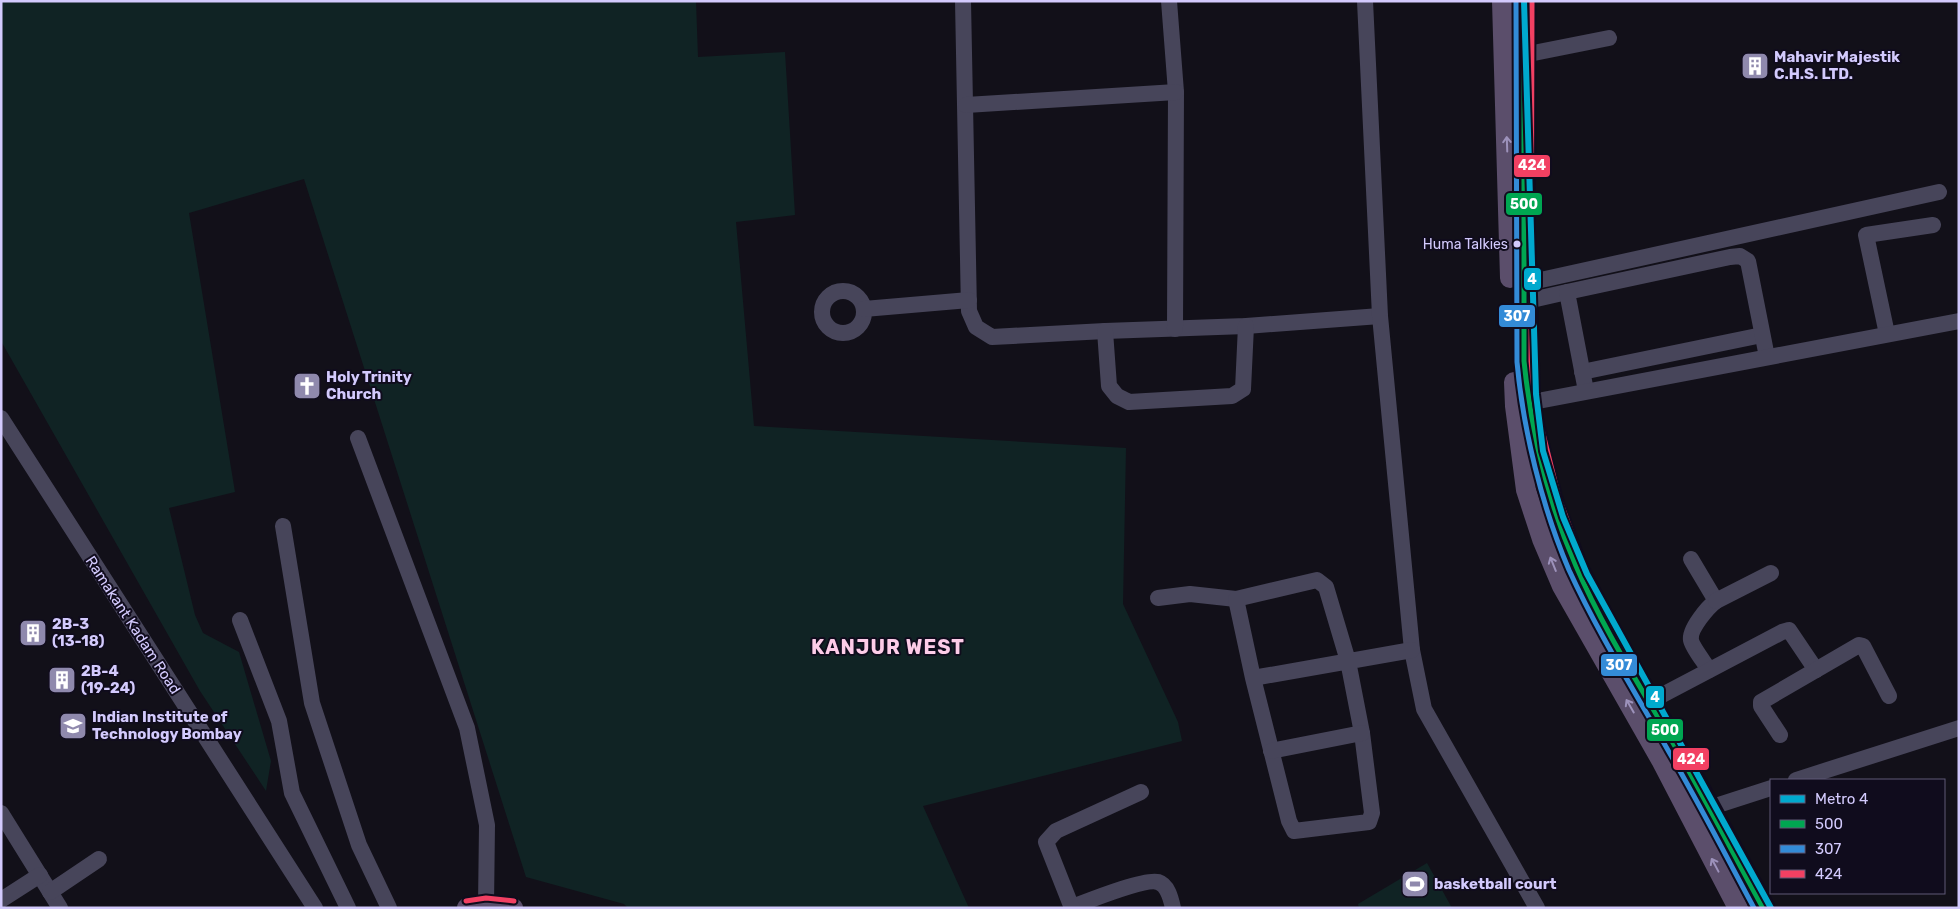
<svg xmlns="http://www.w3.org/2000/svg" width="1960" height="909" viewBox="0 0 1960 909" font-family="Rubik,sans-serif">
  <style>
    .green { fill: #102324 }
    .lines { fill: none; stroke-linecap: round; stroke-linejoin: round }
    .minor { stroke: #47455a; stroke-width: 16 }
    .major { stroke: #5b4e6b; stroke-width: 20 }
    .bus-1-casing { stroke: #100c1d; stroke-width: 9 }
    .bus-2-casing { stroke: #100c1d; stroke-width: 9 }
    .bus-3-casing { stroke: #100c1d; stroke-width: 9 }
    .bus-1 { stroke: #00a651; stroke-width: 5 }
    .bus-2 { stroke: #338bd7; stroke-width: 5 }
    .bus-3 { stroke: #f24062; stroke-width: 5 }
    .metro-1-casing { stroke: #100c1d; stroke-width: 10 }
    .metro-1 { stroke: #00a9ce; stroke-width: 6 }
    .oneway { stroke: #9d92bb }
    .bus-dot { fill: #d3cafd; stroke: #100c1d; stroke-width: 2 }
    .labels { text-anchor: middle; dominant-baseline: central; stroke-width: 4; stroke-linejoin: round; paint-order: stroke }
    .bus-label { font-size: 14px; fill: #d3cafd; stroke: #100c1d; text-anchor: end }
    .poi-label { font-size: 15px; font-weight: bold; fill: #d3cafd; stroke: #100c1d; text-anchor: start }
    .street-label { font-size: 15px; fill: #d3cafd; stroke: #100c1d }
    .district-label { font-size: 20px; font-weight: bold; letter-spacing: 1px; fill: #fdcce8; stroke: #100c1d }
    .line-badge { stroke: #100c1d; stroke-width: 2 }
    .badge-label { font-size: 14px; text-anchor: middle; font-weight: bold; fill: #fff }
  </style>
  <rect width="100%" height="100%" fill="#121019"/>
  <g class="green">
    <path d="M 1,1 L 696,1 L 698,57 L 785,52 L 795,215 L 736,222 L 754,426 L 1126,448 L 1123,604 L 1178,722 L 1182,741 L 923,806 L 969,908 L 628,908 L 624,904 L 526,877 L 304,179 L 189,213 L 235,492 L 169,508 L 195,615 L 203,633 L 239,652 L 271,761 L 266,791 L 200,691 L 1,341 Z"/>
    <path d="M 1427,863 L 1452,908 L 1359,908 L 1358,904 Z"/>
  </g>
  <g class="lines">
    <g class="minor">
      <path d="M 963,1 L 969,311 L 976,327 L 992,337 L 1105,331 L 1246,326 L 1380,316"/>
      <path d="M 1169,1 L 1176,92 L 1175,329"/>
      <path d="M 1365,1 L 1380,316 L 1412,650 L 1424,709 L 1537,908"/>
      <path d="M 1524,55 L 1609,38"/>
      <path d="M 966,105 L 1176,92"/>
      <path d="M 1523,284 L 1939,192"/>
      <circle cx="843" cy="312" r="21"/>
      <path d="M 1523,302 L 1567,292"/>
      <path d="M 864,309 L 969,300"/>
      <path d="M 1105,331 L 1109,386 L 1117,396 L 1129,402 L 1232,396 L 1243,389 L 1246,326"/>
      <path d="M 1887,334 L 1866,235 L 1933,225"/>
      <path d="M 1582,372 L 1762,335"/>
      <path d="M 1586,391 L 1567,292 L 1730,257 L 1740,256 L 1748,261 L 1767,357"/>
      <path d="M 1517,405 L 1959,321"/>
      <path d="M 1,418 L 315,908"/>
      <path d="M 358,438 L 467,728 L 487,825 L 486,905"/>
      <path d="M 283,526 L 312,703 L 359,845 L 389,908"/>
      <path d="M 1691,559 L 1716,601 C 1708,607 1689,629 1691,640 C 1692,647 1705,663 1709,670"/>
      <path d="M 1158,598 L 1190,594 L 1236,599"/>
      <path d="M 1716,601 L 1771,573"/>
      <path d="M 240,620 L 279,721 L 292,793 L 348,908"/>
      <path d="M 1253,678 L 1289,821 L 1294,831 L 1369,822 L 1372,813 L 1362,733 L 1348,661 L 1326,587 L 1317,580 L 1236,599 L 1253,678 L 1412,650"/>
      <path d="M 1649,702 L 1782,632 L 1789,630 L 1816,670"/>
      <path d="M 1780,735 L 1761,706 L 1761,702 L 1859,645 L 1863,646 L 1889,696"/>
      <path d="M 1271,751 L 1362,733"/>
      <path d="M 1796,780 L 1959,728"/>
      <path d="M 1709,808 L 1771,788"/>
      <path d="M 1,813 L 60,908"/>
      <path d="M 50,892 L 99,859"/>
      <path d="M 1,900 L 40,875"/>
      <path d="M 1072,907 C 1088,901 1145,878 1158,882 C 1168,885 1171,899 1173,908"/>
      <path d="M 1072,908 L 1046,842 L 1056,831 L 1141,792"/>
    </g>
    <g class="major">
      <path d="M 1502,1 L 1510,278"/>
      <path d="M 1524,1 L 1524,175 L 1523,284 L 1524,361 L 1528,402 L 1552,500 L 1576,566 L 1611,635 L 1683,761 L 1763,908"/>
      <path d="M 1514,382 L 1515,406 L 1526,490 L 1542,539 L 1562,586 L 1661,760 L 1738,908"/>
      <path d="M 467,908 L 486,905 L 513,908"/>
    </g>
    <defs>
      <path id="bus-1" d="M 1524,1 L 1524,361 C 1531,430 1548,502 1576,566 C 1603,629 1642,689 1676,748 C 1706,801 1734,855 1763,908"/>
      <path id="bus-2" d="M 1516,1 L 1517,362 C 1523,429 1542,507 1569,570 C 1598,633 1635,692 1669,752 C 1699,803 1726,856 1754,908"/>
      <g id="bus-3">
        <path d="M 1532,1 L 1531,361 L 1535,401 L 1559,498 L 1583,563 L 1618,631 L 1690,757 L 1770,904"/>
        <path d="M 466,901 L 486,898 L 514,901"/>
      </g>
    </defs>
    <use href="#bus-1" class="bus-1-casing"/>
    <use href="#bus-2" class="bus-2-casing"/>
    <use href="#bus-3" class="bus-3-casing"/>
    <use href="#bus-1" class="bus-1"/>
    <use href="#bus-2" class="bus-2"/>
    <use href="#bus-3" class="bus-3"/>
    <defs>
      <path id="metro-1" d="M 1524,1 L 1536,394 L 1543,451 L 1563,517 L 1587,574 L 1771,908"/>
    </defs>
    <use href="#metro-1" class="metro-1-casing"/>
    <use href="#metro-1" class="metro-1"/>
  </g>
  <defs><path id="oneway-shaft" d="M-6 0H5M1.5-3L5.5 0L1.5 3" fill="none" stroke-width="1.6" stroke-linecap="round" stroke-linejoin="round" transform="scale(1.25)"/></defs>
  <g class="oneway">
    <use href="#oneway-shaft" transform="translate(1507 144) rotate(-92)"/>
    <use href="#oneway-shaft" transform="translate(1553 564) rotate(-112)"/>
    <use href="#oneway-shaft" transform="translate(1630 706) rotate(-120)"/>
    <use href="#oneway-shaft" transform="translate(1715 865) rotate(-118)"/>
  </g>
  <defs>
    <symbol id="building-square" viewBox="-11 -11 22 22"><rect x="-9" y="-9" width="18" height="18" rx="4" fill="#8f89ad" stroke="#100c1d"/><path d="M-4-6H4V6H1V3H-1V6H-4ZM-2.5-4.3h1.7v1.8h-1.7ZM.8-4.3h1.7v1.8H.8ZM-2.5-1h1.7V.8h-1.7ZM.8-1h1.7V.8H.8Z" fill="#fff"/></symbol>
    <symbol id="church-square" viewBox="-11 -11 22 22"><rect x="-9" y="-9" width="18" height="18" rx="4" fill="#8f89ad" stroke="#100c1d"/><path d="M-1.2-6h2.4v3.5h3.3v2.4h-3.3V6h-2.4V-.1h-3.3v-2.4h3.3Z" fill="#fff"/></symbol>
    <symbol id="university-square" viewBox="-11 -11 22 22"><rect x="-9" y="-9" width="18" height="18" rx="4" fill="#8f89ad" stroke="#100c1d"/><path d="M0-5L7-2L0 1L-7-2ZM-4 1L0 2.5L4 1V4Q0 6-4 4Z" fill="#fff"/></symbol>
    <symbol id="stadium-square" viewBox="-11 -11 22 22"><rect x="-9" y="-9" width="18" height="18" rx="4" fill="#8f89ad" stroke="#100c1d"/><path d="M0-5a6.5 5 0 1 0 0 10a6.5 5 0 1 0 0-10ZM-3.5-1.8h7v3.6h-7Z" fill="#fff"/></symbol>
  </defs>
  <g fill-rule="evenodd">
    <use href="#building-square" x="1739" y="50" width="32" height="32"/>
    <use href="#church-square" x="291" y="370" width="32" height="32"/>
    <use href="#building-square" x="17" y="617" width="32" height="32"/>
    <use href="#building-square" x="46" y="664" width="32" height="32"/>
    <use href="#university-square" x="57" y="710" width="32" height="32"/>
    <use href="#stadium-square" x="1399" y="868" width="32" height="32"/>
  </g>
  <circle class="bus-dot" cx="1517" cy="244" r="4.5"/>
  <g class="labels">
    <g class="bus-label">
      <text x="1508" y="244">Huma Talkies</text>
    </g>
    <g class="poi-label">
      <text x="1774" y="57">Mahavir Majestik<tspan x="1774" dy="17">C.H.S. LTD.</tspan></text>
      <text x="326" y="377">Holy Trinity<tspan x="326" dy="17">Church</tspan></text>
      <text x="52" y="624">2B-3<tspan x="52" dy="17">(13-18)</tspan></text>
      <text x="81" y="671">2B-4<tspan x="81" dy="17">(19-24)</tspan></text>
      <text x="92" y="717">Indian Institute of<tspan x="92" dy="17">Technology Bombay</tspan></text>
      <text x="1434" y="884">basketball court</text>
    </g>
    <g class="street-label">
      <text transform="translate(133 625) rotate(57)">Ramakant Kadam Road</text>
    </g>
    <g class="district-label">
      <text x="888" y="647">KANJUR WEST</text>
    </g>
  </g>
  <g class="line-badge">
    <rect x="1513" y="154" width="38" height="24" rx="5" fill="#f24062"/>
    <rect x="1505" y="192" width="38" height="24" rx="5" fill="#00a651"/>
    <rect x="1523" y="267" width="19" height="24" rx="5" fill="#00a9ce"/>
    <rect x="1498" y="304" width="38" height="24" rx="5" fill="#338bd7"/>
    <rect x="1600" y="653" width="38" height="24" rx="5" fill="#338bd7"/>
    <rect x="1645" y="685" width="20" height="24" rx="5" fill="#00a9ce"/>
    <rect x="1646" y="718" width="38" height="24" rx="5" fill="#00a651"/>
    <rect x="1672" y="747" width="38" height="24" rx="5" fill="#f24062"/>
  </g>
  <g class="badge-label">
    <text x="1532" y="170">424</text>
    <text x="1524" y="209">500</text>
    <text x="1532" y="284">4</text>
    <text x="1517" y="321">307</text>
    <text x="1619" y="670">307</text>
    <text x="1655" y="702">4</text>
    <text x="1665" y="735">500</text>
    <text x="1691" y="764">424</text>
  </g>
  <rect width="1960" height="909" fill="none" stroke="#d3cafd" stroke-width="5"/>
  <rect x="1770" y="779" width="175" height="115" fill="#100c1d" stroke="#5e5877"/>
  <rect x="1780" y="795" width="25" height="8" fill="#00a9ce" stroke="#5e5877"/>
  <text x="1815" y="804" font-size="15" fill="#d3cafd">Metro 4</text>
  <rect x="1780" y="820" width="25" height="8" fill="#00a651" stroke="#5e5877"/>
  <text x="1815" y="829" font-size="15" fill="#d3cafd">500</text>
  <rect x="1780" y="845" width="25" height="8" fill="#338bd7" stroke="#5e5877"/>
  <text x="1815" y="854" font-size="15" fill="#d3cafd">307</text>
  <rect x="1780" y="870" width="25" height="8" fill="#f24062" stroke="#5e5877"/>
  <text x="1815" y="879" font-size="15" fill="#d3cafd">424</text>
</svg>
